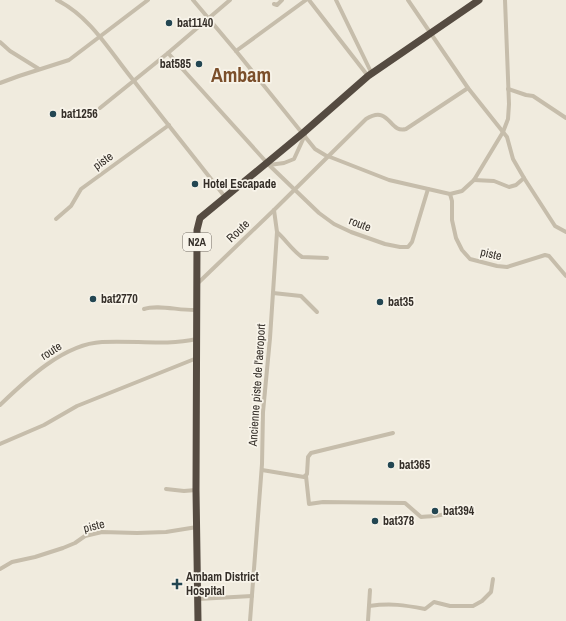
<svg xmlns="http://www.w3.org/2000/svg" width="566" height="621" viewBox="0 0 566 621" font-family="'Archivo Narrow',sans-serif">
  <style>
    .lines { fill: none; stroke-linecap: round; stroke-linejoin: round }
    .street { stroke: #c6bdab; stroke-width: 4 }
    .highway { stroke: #554b41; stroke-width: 7 }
    .poi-dot { fill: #234652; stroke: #f8f4ea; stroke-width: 1.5 }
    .labels { text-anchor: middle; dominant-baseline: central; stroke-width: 3.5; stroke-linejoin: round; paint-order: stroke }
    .shield { fill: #f8f4ea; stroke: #706a63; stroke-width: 1 }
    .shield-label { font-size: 11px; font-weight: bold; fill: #352f29 }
    .poi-label { font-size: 12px; font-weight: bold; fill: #352f29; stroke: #f8f4ea; text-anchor: start }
    .street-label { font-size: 12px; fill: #352f29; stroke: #f8f4ea }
    .town-label { font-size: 20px; font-weight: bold; fill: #7b4f2b; stroke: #f8f4ea }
  </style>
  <rect width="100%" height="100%" fill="#f0ebde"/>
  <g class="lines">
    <g class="street">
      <path d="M 57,0 C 92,18 110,52 134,81 C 164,120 195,158 225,197"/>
      <path d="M 193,0 L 236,51 L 315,149 L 325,155 L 389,180 L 450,194 L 462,191 L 474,180 L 503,132 L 508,119 L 509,104 L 505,0"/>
      <path d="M 309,0 L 368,76"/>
      <path d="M 336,0 L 372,74"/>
      <path d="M 408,0 L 468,88 L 507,137 L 513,159 L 524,178 L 516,185 L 509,187 L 494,181 L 474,180"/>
      <path d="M 274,4 L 277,5 L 282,0"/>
      <path d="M 0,42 L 10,51 L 39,69"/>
      <path d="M 236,51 L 306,0"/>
      <path d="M 168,53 L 269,165 L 319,213 L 334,224 L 351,232 L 385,244 L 400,247 L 408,247 L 412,242 L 428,189"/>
      <path d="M 0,83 L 19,76 L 69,60 L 148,0"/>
      <path d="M 508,89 L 526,95 L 533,96 L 566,118"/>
      <path d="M 100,108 L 168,53 L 230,0"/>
      <path d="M 269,165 L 284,163 L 294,159 L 305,135"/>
      <path d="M 524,178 L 555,226 L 566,232"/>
      <path d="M 450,194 L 452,201 L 452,220 L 456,238 L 462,250 L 470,259 L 497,266 L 507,267 L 545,255 L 549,256 L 566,276"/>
      <path d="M 56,219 L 71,206 L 81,189 L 169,125"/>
      <path d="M 277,232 C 286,240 292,250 302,257 L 327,258"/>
      <path d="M 197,284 L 274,210"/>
      <path d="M 273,293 L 301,296 L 317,312"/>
      <path d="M 144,309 C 158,304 180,311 197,310"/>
      <path d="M 0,405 C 27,379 64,344 102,342 C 134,340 165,346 197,339"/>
      <path d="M 0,444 L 44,425 L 77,406 L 197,358"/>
      <path d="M 262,470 L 304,477 L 307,474 L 308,457 L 311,453 L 393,433"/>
      <path d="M 306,476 L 309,504 L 323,502 L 405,503 L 421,517 C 432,516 446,517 453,508 L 461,511"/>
      <path d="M 166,489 L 184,491 L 196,490"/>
      <path d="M 0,569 L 12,562 L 35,557 L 63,548 L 75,543 L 85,536 L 102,532 L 137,533 L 166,532 L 197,527"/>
      <path d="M 198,599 L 252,596"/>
      <path d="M 369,606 C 391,603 404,605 425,609 L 434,602 L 450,606 L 473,606 L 482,601 L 491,592 L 493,579"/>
      <path d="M 250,621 L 262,464 L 263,412 L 270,338 L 277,232 L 274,210 L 366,119 C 390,104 389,134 406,129 L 468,88"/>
      <path d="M 368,621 L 370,590"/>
    </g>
    <path class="highway" d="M 198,621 L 196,490 L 197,238 L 197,230 L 200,218 L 303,133 L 368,76 L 479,0"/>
  </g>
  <g class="poi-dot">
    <circle cx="169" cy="23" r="4"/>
    <circle cx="199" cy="64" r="4"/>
    <circle cx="53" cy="114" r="4"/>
    <circle cx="195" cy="184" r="4"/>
    <circle cx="93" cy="299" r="4"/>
    <circle cx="380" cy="302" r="4"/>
    <circle cx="391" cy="465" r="4"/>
    <circle cx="435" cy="511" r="4"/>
    <circle cx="375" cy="521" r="4"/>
    <path d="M175 578h4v4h4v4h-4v4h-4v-4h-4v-4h4z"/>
  </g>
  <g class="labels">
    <rect class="shield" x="183" y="233" width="28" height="18" rx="3"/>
    <g class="shield-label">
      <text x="197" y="242">N2A</text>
    </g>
    <g class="poi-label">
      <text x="177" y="23">bat1140</text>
      <text x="191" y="64" text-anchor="end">bat585</text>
      <text x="61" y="114">bat1256</text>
      <text x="203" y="184">Hotel Escapade</text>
      <text x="101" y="299">bat2770</text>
      <text x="388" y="302">bat35</text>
      <text x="399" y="465">bat365</text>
      <text x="443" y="511">bat394</text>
      <text x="383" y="521">bat378</text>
      <text x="186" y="577">Ambam District<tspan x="186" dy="14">Hospital</tspan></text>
    </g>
    <g class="street-label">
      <text transform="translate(103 161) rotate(-36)">piste</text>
      <text transform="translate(360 224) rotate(21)">route</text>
      <text transform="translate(238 231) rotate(-44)">Route</text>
      <text transform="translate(491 254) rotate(13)">piste</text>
      <text transform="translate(51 351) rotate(-33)">route</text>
      <text transform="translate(257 385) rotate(-86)">Ancienne piste de l'aeroport</text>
      <text transform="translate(94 526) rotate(-14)">piste</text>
    </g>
    <g class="town-label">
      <text x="241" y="74">Ambam</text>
    </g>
  </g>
</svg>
